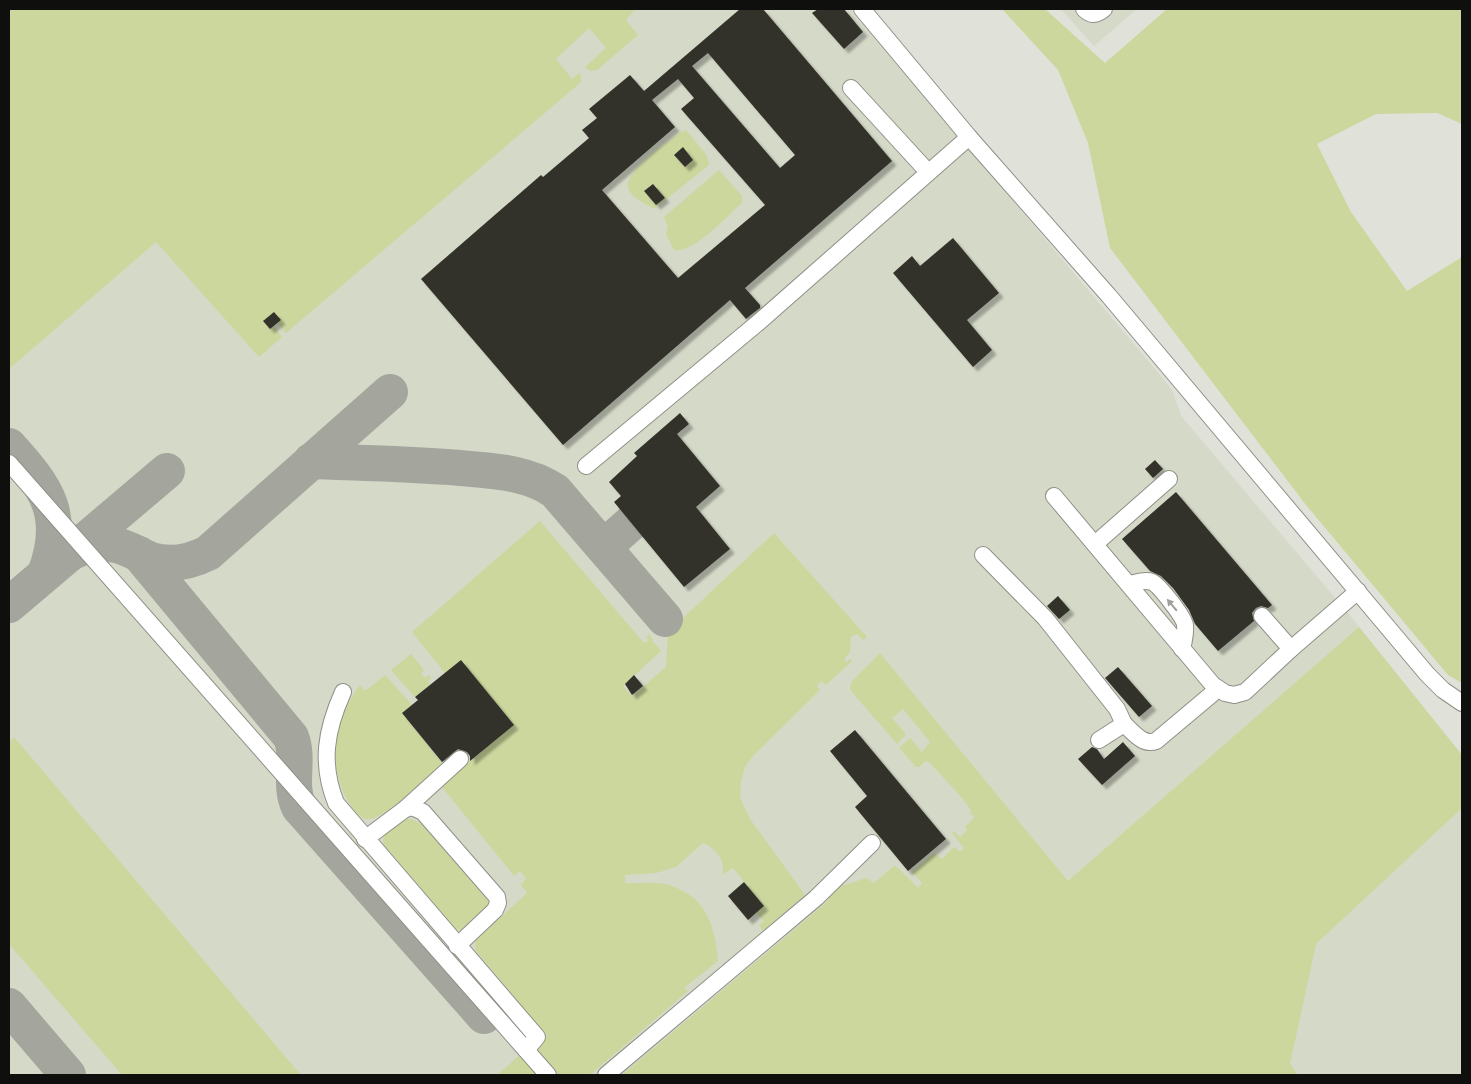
<svg xmlns="http://www.w3.org/2000/svg" width="1471" height="1084" viewBox="0 0 1471 1084" font-family="Merriweather,serif">
  <style>
    .built { fill: #d5d9c8 }
    .green { fill: #cbd79d }
    .lines { fill: none; stroke-linecap: round; stroke-linejoin: round }
    .taxiway { stroke: #a4a69e; stroke-width: 36 }
    .building { fill: #32332c; fill-rule: evenodd; filter: url(#shadow) }
    .minor-casing { stroke: #8e9087; stroke-width: 18 }
    .minor { stroke: #fff; stroke-width: 16 }
    .oneway { fill: #9f9f9e }
  </style>
  <defs>
    <filter id="shadow"><feDropShadow dx="4.5" dy="4.5" stdDeviation="1" flood-color="#0004"/></filter>
  </defs>
  <rect width="100%" height="100%" fill="#e0e2d9"/>
  <g class="built">
    <path d="M 9,9 L 850,9 L 1162,377 L 1172,390 L 1182,417 L 1348,613 L 1462,755 L 1462,1075 L 9,1075 Z"/>
    <path d="M 1061,9 L 1137,9 L 1094,46 Z"/>
  </g>
  <g class="green">
    <path d="M 9,9 L 635,9 L 626,20 L 638,35 L 597,70 L 590,71 L 585,67 L 606,48 L 589,28 L 556,59 L 572,79 L 579,73 L 581,75 L 581,81 L 579,84 L 286,333 L 277,323 L 263,321 L 270,329 L 274,326 L 282,337 L 259,357 L 156,242 L 9,369 Z"/>
    <path d="M 1002,9 L 1045,9 L 1105,63 L 1167,9 L 1462,9 L 1462,124 L 1437,113 L 1376,114 L 1317,144 L 1351,212 L 1407,291 L 1462,257 L 1462,683 L 1448,675 L 1306,505 L 1110,248 L 1088,143 L 1058,70 Z"/>
    <path d="M 686,130 L 707,156 L 709,165 L 654,209 C 646,204 634,199 629,190 C 620,174 669,141 681,132 Z"/>
    <path d="M 719,170 L 742,196 L 742,203 C 728,215 692,255 674,250 L 666,234 L 668,226 L 664,217 Z"/>
    <path d="M 540,521 L 644,643 L 649,640 L 646,636 L 649,634 L 653,640 L 652,641 L 654,644 L 655,643 L 661,651 L 623,686 L 632,696 L 666,667 L 668,632 L 774,533 L 867,637 L 863,640 L 857,634 L 851,637 L 850,652 L 844,659 L 847,662 L 850,659 L 852,661 L 826,685 L 821,681 L 817,686 L 820,690 L 753,756 L 745,767 L 741,781 L 740,798 L 750,819 L 805,895 L 763,931 L 759,925 L 764,921 L 756,913 L 764,906 L 733,868 L 722,875 C 727,861 715,848 703,843 L 676,867 L 656,873 L 625,875 L 625,883 C 638,883 652,882 665,884 C 705,894 715,924 718,961 L 684,988 L 688,991 L 590,1075 L 559,1075 L 536,1048 L 547,1036 L 476,951 L 475,941 L 527,893 L 521,885 L 526,878 L 520,871 L 514,876 L 442,787 L 469,762 L 513,725 L 445,673 L 412,632 Z"/>
    <path d="M 1359,627 L 1462,755 L 1462,808 L 1316,944 L 1290,1064 L 1298,1075 L 622,1075 L 828,901 L 829,896 L 838,883 L 845,885 L 866,878 L 874,883 L 894,866 L 897,867 L 918,888 L 922,883 L 912,872 L 934,853 L 942,859 L 954,847 L 960,852 L 964,848 L 952,833 L 954,831 L 960,837 L 967,830 L 965,827 L 974,818 L 974,816 L 970,814 L 972,812 L 963,799 L 929,762 L 926,761 L 919,767 L 916,767 L 899,748 L 910,738 L 922,752 L 930,742 L 903,709 L 892,718 L 906,734 L 897,744 L 852,692 L 850,688 L 852,681 L 880,653 L 1068,881 Z"/>
    <path d="M 411,654 L 424,670 L 421,674 L 425,678 L 429,675 L 431,678 L 428,681 L 430,684 L 415,697 L 391,670 Z"/>
    <path d="M 385,675 L 412,705 L 402,713 L 442,763 C 430,776 386,818 370,819 C 360,820 355,811 350,804 C 333,778 330,741 344,712 C 348,702 354,694 360,685 L 364,690 L 368,689 Z"/>
    <path d="M 14,737 L 301,1075 L 122,1075 L 9,944 L 9,742 Z"/>
    <path d="M 403,819 L 411,819 L 422,824 L 489,902 L 489,904 L 483,912 L 461,930 L 456,929 L 383,844 L 384,835 Z"/>
    <path d="M 521,1054 L 540,1075 L 497,1075 Z"/>
  </g>
  <g class="lines">
    <g class="taxiway">
      <path d="M 9,446 C 47,488 67,515 45,574"/>
      <path d="M 311,461 C 361,463 410,464 460,468 C 493,471 527,472 555,491 L 665,619"/>
      <path d="M 604,547 L 631,523"/>
      <path d="M 70,553 C 90,543 109,540 130,550 C 137,553 144,557 151,560 C 171,566 190,562 208,553 L 390,392"/>
      <path d="M 139,554 L 291,737 C 300,759 288,785 299,807 L 484,1016"/>
      <path d="M 9,605 L 167,471"/>
      <path d="M 9,1006 L 68,1075"/>
    </g>
  </g>
  <g class="building">
    <path d="M 740,9 L 763,9 L 892,161 L 745,288 L 760,305 L 760,308 L 752,314 L 746,319 L 730,300 L 563,445 L 421,279 L 541,175 L 543,177 L 589,138 L 582,130 L 597,118 L 589,109 L 630,75 L 644,91 ZM 708,53 L 795,155 L 780,168 L 692,66 ZM 678,79 L 694,98 L 681,109 L 765,205 L 678,278 L 602,190 L 675,127 L 652,100 Z"/>
    <path d="M 818,9 L 844,9 L 863,32 L 844,49 L 812,13 Z"/>
    <path d="M 683,147 L 693,160 L 685,167 L 674,155 Z"/>
    <path d="M 653,184 L 665,198 L 656,205 L 644,191 Z"/>
    <path d="M 953,238 L 999,293 L 967,320 L 992,350 L 973,367 L 893,273 L 912,256 L 920,266 Z"/>
    <path d="M 274,312 L 281,320 L 270,329 L 263,321 Z"/>
    <path d="M 680,413 L 689,424 L 677,434 L 720,486 L 696,507 L 730,549 L 684,587 L 614,502 L 621,496 L 609,482 L 637,456 L 634,453 Z"/>
    <path d="M 1155,460 L 1163,469 L 1153,478 L 1145,469 Z"/>
    <path d="M 1176,492 L 1272,605 L 1268,608 L 1261,606 L 1256,608 L 1252,613 L 1254,621 L 1218,651 L 1195,624 L 1189,610 L 1173,588 L 1161,576 L 1150,571 L 1122,539 Z"/>
    <path d="M 1058,596 L 1070,610 L 1059,619 L 1047,606 Z"/>
    <path d="M 461,660 L 514,725 L 470,761 L 470,756 L 467,752 L 458,749 L 442,762 L 402,713 L 418,700 L 415,697 Z"/>
    <path d="M 1118,667 L 1152,706 L 1139,717 L 1105,678 Z"/>
    <path d="M 634,675 L 643,686 L 632,695 L 625,684 Z"/>
    <path d="M 855,730 L 946,839 L 908,871 L 855,807 L 867,796 L 830,751 Z"/>
    <path d="M 1123,742 L 1135,756 L 1102,785 L 1078,759 L 1092,747 L 1097,749 L 1104,759 Z"/>
    <path d="M 744,882 L 764,906 L 748,920 L 728,896 Z"/>
  </g>
  <g class="lines">
    <defs>
      <g id="minor">
        <path d="M 862,9 L 969,137 L 1109,296 L 1427,674 L 1443,690 L 1462,703"/>
        <path d="M 1084,9 C 1091,16 1097,15 1104,9"/>
        <path d="M 851,88 L 928,172"/>
        <path d="M 9,463 L 548,1075"/>
        <path d="M 586,466 L 759,322 L 969,137"/>
        <path d="M 1054,496 L 1213,685 L 1225,693 L 1234,695 L 1245,692 L 1291,649 L 1358,591"/>
        <path d="M 1095,544 L 1169,479"/>
        <path d="M 983,555 L 1045,618 L 1117,709 L 1124,724"/>
        <path d="M 1129,584 C 1136,583 1144,579 1152,582 C 1159,585 1184,617 1185,625 C 1186,633 1184,641 1182,649"/>
        <path d="M 1262,616 L 1291,649"/>
        <path d="M 343,692 C 326,730 320,763 336,803 L 537,1037 L 526,1050"/>
        <path d="M 1099,740 L 1124,724 C 1133,732 1143,746 1156,741 L 1212,694"/>
        <path d="M 405,809 L 412,807 L 423,812 L 497,897 L 498,903 L 495,910 L 457,946"/>
        <path d="M 365,839 L 405,809 L 460,759"/>
        <path d="M 606,1075 L 816,898 L 872,843"/>
      </g>
    </defs>
    <use href="#minor" class="minor-casing"/>
    <use href="#minor" class="minor"/>
  </g>
  <defs><path id="oneway-solid" d="M-6-.8H1V-3.2L6.5 0L1 3.2V.8H-6Z" transform="scale(1.25)"/></defs>
  <use class="oneway" href="#oneway-solid" transform="translate(1172 605) rotate(-130)"/>
  <rect width="1471" height="1084" fill="none" stroke="#0f100d" stroke-width="20"/>
</svg>
